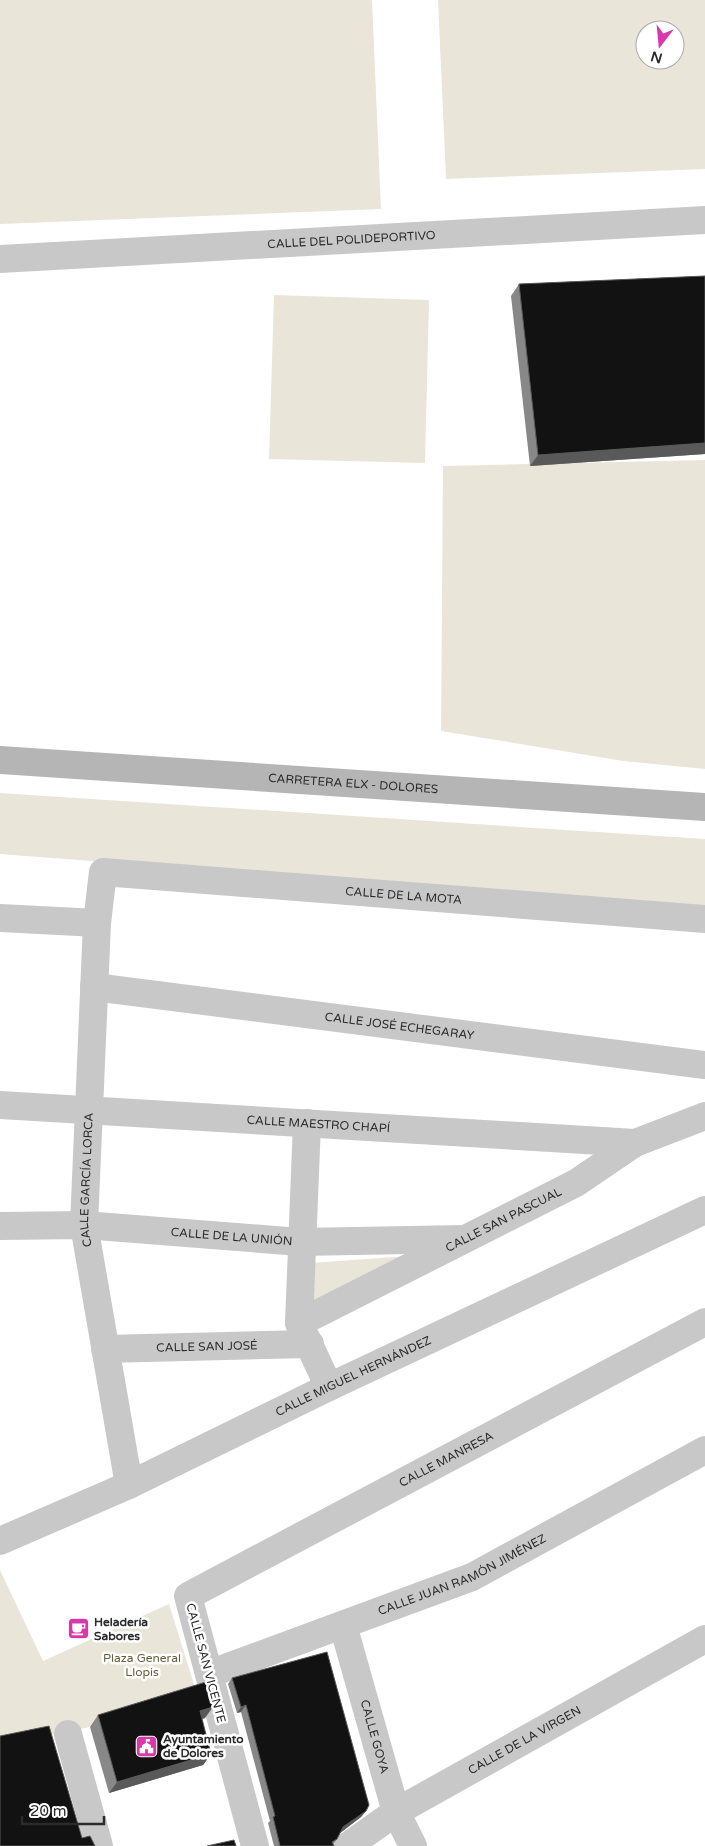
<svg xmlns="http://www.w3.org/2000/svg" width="705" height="1846" viewBox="0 0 705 1846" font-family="'Varela Round',sans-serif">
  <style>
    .green { fill: #e9e6d9; fill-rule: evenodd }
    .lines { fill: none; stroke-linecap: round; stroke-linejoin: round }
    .street { stroke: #c8c8c8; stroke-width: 28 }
    .secondary { stroke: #b5b5b5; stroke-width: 28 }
    .wall { fill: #888 }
    .shaded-wall { fill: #595959 }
    .building { fill: #121212; stroke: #595959 }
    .labels { text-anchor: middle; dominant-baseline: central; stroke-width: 5; stroke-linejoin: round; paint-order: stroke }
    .street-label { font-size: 12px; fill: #2b2b2b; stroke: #fff }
    .poi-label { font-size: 12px; font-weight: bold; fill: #2b2b2b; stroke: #fff; text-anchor: start }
    .park-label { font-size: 12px; fill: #645f3c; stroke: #fff }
  </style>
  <rect width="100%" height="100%" fill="#fff"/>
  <g class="green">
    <path d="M 0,0 L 372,0 L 381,209 L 0,224 Z"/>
    <path d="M 438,0 L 705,0 L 705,169 L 446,179 ZM 645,30 L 675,30 L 675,60 L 645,60 Z"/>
    <path d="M 274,295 L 429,300 L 425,463 L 269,459 Z"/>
    <path d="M 705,460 L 705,769 L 623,761 L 441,731 L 443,466 Z"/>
    <path d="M 0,793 L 705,839 L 705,908 L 0,854 Z"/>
    <path d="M 422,1255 L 309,1305 L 311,1263 Z"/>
    <path d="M 0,1570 L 43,1661 L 169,1604 L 197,1694 L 90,1727 L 0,1745 Z"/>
  </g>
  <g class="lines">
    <g class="street">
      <path id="s1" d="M 0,259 L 705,220"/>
      <path d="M 0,918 L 97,923"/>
      <path id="s2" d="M 94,987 L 705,1065"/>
      <path id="s3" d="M 0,1105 L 635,1143"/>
      <path d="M 307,1123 L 299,1323 L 329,1387"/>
      <path id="s4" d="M 0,1226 L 84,1225 L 300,1242 L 464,1239"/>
      <path id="s5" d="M 299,1323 L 576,1183 L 635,1143 L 705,1116"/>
      <path id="s6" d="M 105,1349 L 310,1344"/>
      <path id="s7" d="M 129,1485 L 84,1225 L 97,923 L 103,872 L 705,919"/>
      <path id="s8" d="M 0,1541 L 129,1485 L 329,1387 L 705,1210"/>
      <path id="s9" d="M 343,1625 L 396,1812 L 413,1846"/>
      <path id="s10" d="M 209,1674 L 472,1577 L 705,1450"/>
      <path d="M 68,1734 L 99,1846"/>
      <path id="s11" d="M 255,1846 L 188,1596 L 705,1322"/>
      <path id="s12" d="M 348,1846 L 396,1812 L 705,1639"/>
    </g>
    <path class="secondary" id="s13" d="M 0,760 L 705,807"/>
  </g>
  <g class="wall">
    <path d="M 705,276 L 705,454 L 530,466 L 511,296 L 519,284 Z"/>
    <path d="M 232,1678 L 366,1811 L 361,1817 L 341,1832 L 333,1845 L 334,1846 L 274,1846 L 268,1823 L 270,1821 L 241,1712 L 237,1713 L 228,1684 Z"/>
    <path d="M 98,1715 L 205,1718 L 202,1719 L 211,1754 L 203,1765 L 109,1793 L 90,1727 Z"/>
  </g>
  <g class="shaded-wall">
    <path d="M 705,443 L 705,454 L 530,466 L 538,455 Z"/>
    <path d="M 246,1705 L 241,1712 L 237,1713 L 241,1707 Z"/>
    <path d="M 213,1707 L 205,1718 L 192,1723 L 200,1711 Z"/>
    <path d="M 211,1754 L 203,1765 L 109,1793 L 117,1782 Z"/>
    <path d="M 366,1811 L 361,1817 L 339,1834 L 343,1827 Z"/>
  </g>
  <g class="building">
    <path d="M 705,276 L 705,443 L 538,455 L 519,284 Z"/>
    <path d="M 327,1652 L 369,1805 L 366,1811 L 343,1827 L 337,1839 L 332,1842 L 334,1846 L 280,1846 L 273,1817 L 275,1816 L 246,1705 L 241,1707 L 232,1678 Z"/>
    <path d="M 206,1682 L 213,1707 L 200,1711 L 211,1754 L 117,1782 L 98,1715 Z"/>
    <path d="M 49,1726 L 82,1838 L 90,1836 L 95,1846 L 0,1846 L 0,1736 Z"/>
    <path d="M 234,1840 L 236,1846 L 207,1846 Z"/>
  </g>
  <defs>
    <symbol id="cafe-square" viewBox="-11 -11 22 22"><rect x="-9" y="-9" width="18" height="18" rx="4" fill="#d937aa" stroke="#fff"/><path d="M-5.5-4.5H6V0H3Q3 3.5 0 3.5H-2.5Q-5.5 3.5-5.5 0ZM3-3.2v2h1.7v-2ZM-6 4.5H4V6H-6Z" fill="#fff"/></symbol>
    <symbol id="civic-square" viewBox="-11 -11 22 22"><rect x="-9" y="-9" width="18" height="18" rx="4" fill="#d937aa" stroke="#fff"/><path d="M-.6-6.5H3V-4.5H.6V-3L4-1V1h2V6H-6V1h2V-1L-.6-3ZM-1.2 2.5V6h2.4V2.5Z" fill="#fff"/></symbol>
  </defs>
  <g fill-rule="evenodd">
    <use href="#cafe-square" x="66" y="1616" width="25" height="25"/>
    <use href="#civic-square" x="134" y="1734" width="25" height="25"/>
  </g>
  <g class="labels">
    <g class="street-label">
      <text stroke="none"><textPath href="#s1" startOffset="352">CALLE DEL POLIDEPORTIVO</textPath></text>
      <text stroke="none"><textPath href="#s13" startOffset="354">CARRETERA ELX - DOLORES</textPath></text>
      <text stroke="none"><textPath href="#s7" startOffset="919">CALLE DE LA MOTA</textPath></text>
      <text stroke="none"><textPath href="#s2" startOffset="308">CALLE JOSÉ ECHEGARAY</textPath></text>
      <text stroke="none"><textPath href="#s3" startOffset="319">CALLE MAESTRO CHAPÍ</textPath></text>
      <text stroke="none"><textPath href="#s7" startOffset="309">CALLE GARCÍA LORCA</textPath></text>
      <text stroke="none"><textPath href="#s5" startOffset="229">CALLE SAN PASCUAL</textPath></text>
      <text stroke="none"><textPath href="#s4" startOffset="232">CALLE DE LA UNIÓN</textPath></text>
      <text stroke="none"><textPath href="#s6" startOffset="102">CALLE SAN JOSÉ</textPath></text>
      <text stroke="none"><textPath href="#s8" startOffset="390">CALLE MIGUEL HERNÁNDEZ</textPath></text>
      <text stroke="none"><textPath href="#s11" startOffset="551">CALLE MANRESA</textPath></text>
      <text stroke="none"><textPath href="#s10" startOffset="272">CALLE JUAN RAMÓN JIMÉNEZ</textPath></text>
      <text transform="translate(206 1663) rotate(75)">CALLE SAN VICENTE</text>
      <text stroke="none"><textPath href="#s9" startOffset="116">CALLE GOYA</textPath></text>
      <text stroke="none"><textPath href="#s12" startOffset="206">CALLE DE LA VIRGEN</textPath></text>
    </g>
    <g class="poi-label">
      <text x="94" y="1622">Heladería<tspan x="94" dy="14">Sabores</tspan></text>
      <text x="163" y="1739">Ayuntamiento<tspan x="163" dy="14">de Dolores</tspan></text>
    </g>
    <g class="park-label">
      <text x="142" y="1658">Plaza General<tspan x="142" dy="14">Llopis</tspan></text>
    </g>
  </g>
  <g transform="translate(660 45) rotate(196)"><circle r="24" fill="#ffffff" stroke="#aaaaaa"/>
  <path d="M0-4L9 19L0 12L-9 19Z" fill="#d937aa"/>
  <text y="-8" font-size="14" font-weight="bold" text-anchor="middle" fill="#2b2b2b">N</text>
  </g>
  <path d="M22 1816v8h82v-8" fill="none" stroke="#2b2b2b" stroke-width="2.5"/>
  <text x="30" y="1816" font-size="15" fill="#2b2b2b" stroke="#ffffff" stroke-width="4" paint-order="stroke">20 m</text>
</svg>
